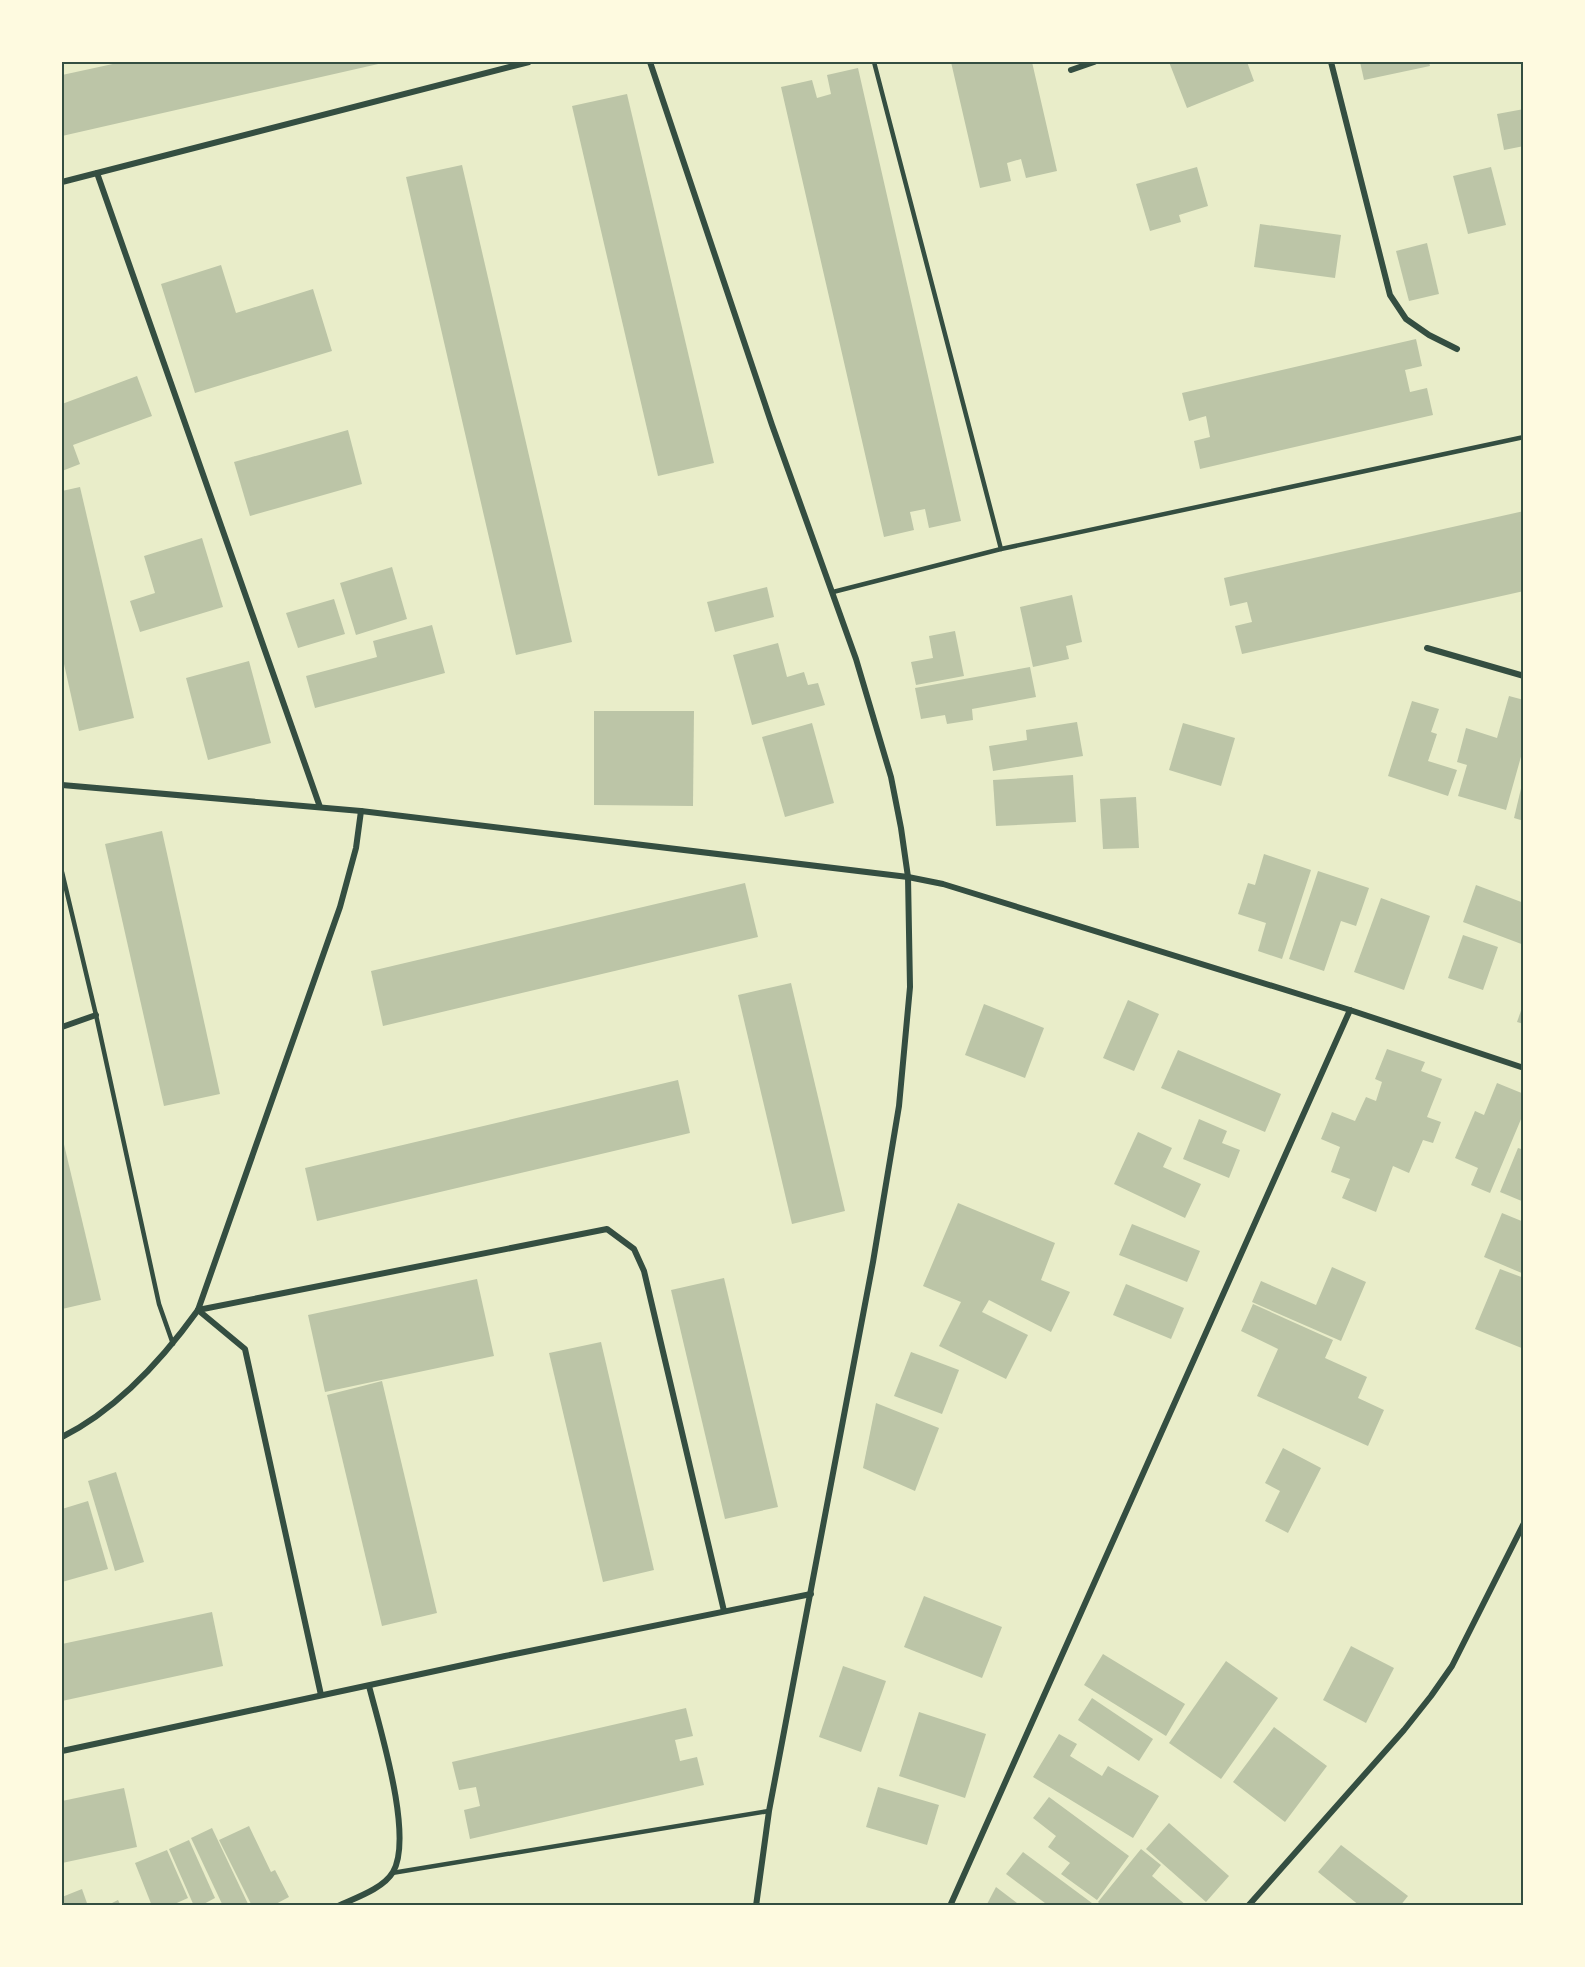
<svg xmlns="http://www.w3.org/2000/svg" width="1585" height="1967" viewBox="0 0 1585 1967" font-family="Barlow,sans-serif">
  <style>
    .building { fill: #bcc5a7 }
    .lines { fill: none; stroke-linecap: round; stroke-linejoin: round }
    .service { stroke: #344e41; stroke-width: 4.5 }
    .minor { stroke: #344e41; stroke-width: 6 }
    .neatline { fill: none; stroke: #344e41; stroke-width: 2 }
  </style>
  <rect width="100%" height="100%" fill="#e9edc9"/>
  <g class="building">
    <path d="M 122,62 L 387,62 L 62,136 L 62,75 Z"/>
    <path d="M 951,62 L 1032,62 L 1057,171 L 1026,178 L 1021,159 L 1007,163 L 1011,181 L 980,188 Z"/>
    <path d="M 1169,62 L 1247,62 L 1254,81 L 1187,108 Z"/>
    <path d="M 1360,62 L 1429,62 L 1430,66 L 1364,80 Z"/>
    <path d="M 858,68 L 961,521 L 929,528 L 925,509 L 910,512 L 914,530 L 884,537 L 781,87 L 812,80 L 817,98 L 831,94 L 827,75 Z"/>
    <path d="M 627,94 L 714,463 L 658,476 L 572,106 Z"/>
    <path d="M 1524,109 L 1524,146 L 1504,150 L 1497,114 Z"/>
    <path d="M 462,165 L 572,642 L 516,655 L 406,177 Z"/>
    <path d="M 1197,167 L 1208,206 L 1179,215 L 1181,222 L 1150,231 L 1136,184 Z"/>
    <path d="M 1491,167 L 1506,225 L 1468,234 L 1453,176 Z"/>
    <path d="M 1260,224 L 1341,235 L 1335,278 L 1254,267 Z"/>
    <path d="M 1427,243 L 1439,294 L 1409,301 L 1396,251 Z"/>
    <path d="M 221,265 L 236,313 L 313,289 L 332,351 L 195,393 L 161,284 Z"/>
    <path d="M 1416,339 L 1422,366 L 1405,370 L 1410,392 L 1427,388 L 1433,415 L 1200,469 L 1194,441 L 1210,437 L 1206,416 L 1189,421 L 1182,393 Z"/>
    <path d="M 137,376 L 152,416 L 73,445 L 80,464 L 62,471 L 62,404 Z"/>
    <path d="M 348,430 L 362,484 L 250,516 L 234,462 Z"/>
    <path d="M 80,487 L 134,718 L 79,731 L 62,655 L 62,491 Z"/>
    <path d="M 1524,511 L 1524,591 L 1242,654 L 1235,626 L 1252,622 L 1247,602 L 1230,606 L 1224,578 Z"/>
    <path d="M 202,538 L 223,607 L 140,632 L 130,601 L 155,593 L 144,556 Z"/>
    <path d="M 392,567 L 407,619 L 356,635 L 340,583 Z"/>
    <path d="M 767,587 L 774,617 L 715,632 L 707,602 Z"/>
    <path d="M 1072,595 L 1082,642 L 1066,646 L 1069,659 L 1033,667 L 1020,607 Z"/>
    <path d="M 334,599 L 345,634 L 298,648 L 286,613 Z"/>
    <path d="M 432,625 L 445,673 L 315,708 L 306,676 L 377,657 L 373,641 Z"/>
    <path d="M 955,631 L 964,676 L 916,685 L 911,662 L 933,658 L 929,636 Z"/>
    <path d="M 778,643 L 787,677 L 804,672 L 808,685 L 818,683 L 825,705 L 752,725 L 733,655 Z"/>
    <path d="M 249,661 L 271,743 L 208,760 L 186,678 Z"/>
    <path d="M 1030,667 L 1036,697 L 972,709 L 973,720 L 947,724 L 945,715 L 921,719 L 915,688 Z"/>
    <path d="M 1509,696 L 1524,700 L 1524,746 L 1506,810 L 1458,796 L 1467,765 L 1457,762 L 1466,728 L 1497,738 Z"/>
    <path d="M 1412,701 L 1439,709 L 1431,732 L 1437,734 L 1428,761 L 1457,770 L 1448,796 L 1388,776 Z"/>
    <path d="M 594,711 L 694,711 L 693,806 L 594,805 Z"/>
    <path d="M 1077,722 L 1083,756 L 993,771 L 989,746 L 1027,740 L 1026,730 Z"/>
    <path d="M 812,723 L 834,803 L 785,817 L 762,737 Z"/>
    <path d="M 1183,723 L 1235,738 L 1221,786 L 1169,770 Z"/>
    <path d="M 1073,775 L 1076,822 L 996,826 L 993,780 Z"/>
    <path d="M 1523,780 L 1524,780 L 1524,821 L 1514,818 Z"/>
    <path d="M 1136,797 L 1139,848 L 1103,849 L 1100,799 Z"/>
    <path d="M 162,831 L 220,1094 L 164,1106 L 105,844 Z"/>
    <path d="M 1264,854 L 1311,870 L 1282,959 L 1258,951 L 1266,923 L 1238,914 L 1248,883 L 1255,885 Z"/>
    <path d="M 1318,871 L 1369,888 L 1356,926 L 1341,921 L 1324,971 L 1289,959 Z"/>
    <path d="M 745,883 L 758,937 L 383,1026 L 371,971 Z"/>
    <path d="M 1476,885 L 1524,903 L 1524,945 L 1463,922 Z"/>
    <path d="M 1381,898 L 1430,916 L 1404,990 L 1354,972 Z"/>
    <path d="M 1463,935 L 1498,947 L 1483,990 L 1448,978 Z"/>
    <path d="M 791,983 L 845,1211 L 792,1224 L 738,995 Z"/>
    <path d="M 1128,1000 L 1159,1014 L 1134,1071 L 1103,1058 Z"/>
    <path d="M 984,1004 L 1044,1028 L 1025,1078 L 965,1055 Z"/>
    <path d="M 1523,1005 L 1524,1005 L 1524,1024 L 1517,1022 Z"/>
    <path d="M 1387,1049 L 1425,1062 L 1421,1071 L 1442,1079 L 1427,1117 L 1441,1122 L 1433,1143 L 1423,1140 L 1409,1173 L 1393,1166 L 1376,1212 L 1342,1198 L 1350,1179 L 1331,1172 L 1340,1147 L 1321,1139 L 1332,1112 L 1355,1121 L 1366,1097 L 1376,1101 L 1382,1082 L 1375,1079 Z"/>
    <path d="M 1178,1050 L 1281,1094 L 1265,1132 L 1161,1088 Z"/>
    <path d="M 678,1080 L 690,1133 L 317,1221 L 305,1168 Z"/>
    <path d="M 1497,1083 L 1524,1094 L 1524,1112 L 1490,1193 L 1471,1185 L 1478,1168 L 1455,1158 L 1475,1111 L 1484,1115 Z"/>
    <path d="M 1199,1119 L 1227,1131 L 1222,1143 L 1240,1150 L 1229,1178 L 1183,1159 Z"/>
    <path d="M 1138,1132 L 1172,1148 L 1163,1167 L 1201,1184 L 1185,1218 L 1114,1184 Z"/>
    <path d="M 62,1136 L 101,1300 L 62,1309 Z"/>
    <path d="M 1518,1148 L 1524,1150 L 1524,1202 L 1500,1192 Z"/>
    <path d="M 958,1203 L 1055,1243 L 1041,1280 L 1070,1292 L 1051,1332 L 989,1300 L 982,1312 L 1028,1335 L 1006,1379 L 939,1346 L 961,1302 L 923,1286 Z"/>
    <path d="M 1502,1213 L 1524,1222 L 1524,1274 L 1484,1257 Z"/>
    <path d="M 1132,1224 L 1200,1251 L 1187,1282 L 1119,1255 Z"/>
    <path d="M 1332,1267 L 1366,1282 L 1341,1341 L 1252,1302 L 1261,1281 L 1316,1305 Z"/>
    <path d="M 1500,1269 L 1524,1278 L 1524,1349 L 1475,1329 Z"/>
    <path d="M 724,1278 L 778,1507 L 725,1519 L 671,1290 Z"/>
    <path d="M 477,1279 L 494,1356 L 325,1392 L 308,1315 Z"/>
    <path d="M 1126,1284 L 1184,1308 L 1171,1339 L 1113,1315 Z"/>
    <path d="M 1253,1304 L 1333,1340 L 1325,1358 L 1367,1377 L 1358,1398 L 1384,1410 L 1368,1446 L 1257,1396 L 1278,1349 L 1241,1331 Z"/>
    <path d="M 601,1342 L 654,1570 L 603,1582 L 549,1353 Z"/>
    <path d="M 911,1352 L 959,1370 L 942,1414 L 894,1396 Z"/>
    <path d="M 382,1381 L 437,1613 L 382,1626 L 327,1395 Z"/>
    <path d="M 876,1403 L 939,1428 L 915,1491 L 863,1468 Z"/>
    <path d="M 1283,1448 L 1321,1468 L 1288,1533 L 1265,1521 L 1280,1491 L 1265,1483 Z"/>
    <path d="M 116,1472 L 144,1562 L 115,1571 L 88,1481 Z"/>
    <path d="M 88,1501 L 108,1569 L 62,1582 L 62,1509 Z"/>
    <path d="M 924,1596 L 1002,1627 L 982,1678 L 904,1647 Z"/>
    <path d="M 212,1612 L 223,1666 L 62,1701 L 62,1644 Z"/>
    <path d="M 1351,1646 L 1394,1668 L 1366,1723 L 1323,1700 Z"/>
    <path d="M 1103,1654 L 1185,1704 L 1166,1736 L 1084,1685 Z"/>
    <path d="M 1226,1661 L 1278,1698 L 1221,1779 L 1169,1743 Z"/>
    <path d="M 843,1666 L 886,1681 L 861,1752 L 819,1737 Z"/>
    <path d="M 1092,1698 L 1153,1739 L 1139,1761 L 1078,1720 Z"/>
    <path d="M 686,1708 L 693,1736 L 675,1740 L 680,1761 L 697,1757 L 704,1785 L 470,1839 L 464,1810 L 480,1806 L 476,1787 L 459,1790 L 452,1762 Z"/>
    <path d="M 919,1712 L 986,1734 L 965,1798 L 899,1776 Z"/>
    <path d="M 1274,1727 L 1327,1766 L 1285,1822 L 1233,1782 Z"/>
    <path d="M 1059,1734 L 1077,1744 L 1070,1756 L 1102,1776 L 1108,1766 L 1159,1796 L 1133,1838 L 1033,1777 Z"/>
    <path d="M 878,1787 L 939,1805 L 927,1845 L 866,1827 Z"/>
    <path d="M 124,1788 L 137,1847 L 62,1863 L 62,1801 Z"/>
    <path d="M 1049,1797 L 1129,1856 L 1097,1900 L 1061,1874 L 1070,1863 L 1048,1847 L 1056,1836 L 1033,1818 Z"/>
    <path d="M 1169,1823 L 1229,1876 L 1206,1902 L 1146,1849 Z"/>
    <path d="M 249,1826 L 271,1872 L 275,1870 L 289,1897 L 272,1906 L 252,1906 L 219,1840 Z"/>
    <path d="M 212,1828 L 249,1906 L 223,1906 L 191,1838 Z"/>
    <path d="M 189,1840 L 215,1898 L 200,1906 L 194,1906 L 169,1849 Z"/>
    <path d="M 1341,1845 L 1408,1896 L 1400,1906 L 1360,1906 L 1318,1872 Z"/>
    <path d="M 1141,1849 L 1161,1865 L 1152,1876 L 1187,1906 L 1102,1906 L 1098,1902 Z"/>
    <path d="M 167,1850 L 188,1898 L 170,1906 L 152,1906 L 135,1863 Z"/>
    <path d="M 1023,1852 L 1096,1906 L 1049,1906 L 1006,1874 Z"/>
    <path d="M 996,1887 L 1021,1906 L 986,1906 Z"/>
    <path d="M 82,1889 L 88,1906 L 62,1906 L 62,1897 Z"/>
    <path d="M 118,1900 L 121,1906 L 106,1906 Z"/>
  </g>
  <g class="lines">
    <g class="service">
      <path d="M 874,62 L 1001,549"/>
      <path d="M 833,592 L 1001,549 L 1524,437"/>
      <path d="M 62,872 L 96,1015 L 159,1304 L 173,1344"/>
      <path d="M 392,1873 L 769,1811"/>
    </g>
    <g class="minor">
      <path d="M 650,62 L 772,425 L 856,659 L 891,777 L 901,828 L 908,877 L 910,987 L 899,1106 L 873,1262 L 769,1811 L 756,1906"/>
      <path d="M 1331,62 L 1390,295 L 1406,319 L 1429,335 L 1457,349"/>
      <path d="M 1071,70 L 1094,62"/>
      <path d="M 97,173 L 320,807"/>
      <path d="M 62,182 L 529,62"/>
      <path d="M 1427,648 L 1524,676"/>
      <path d="M 62,785 L 361,811 L 908,877 L 943,884 L 1350,1010 L 1524,1068"/>
      <path d="M 62,1027 L 96,1015"/>
      <path d="M 198,1310 L 607,1229 L 634,1249 L 644,1271 L 724,1611"/>
      <path d="M 198,1310 L 245,1349 L 321,1695"/>
      <path d="M 62,1437 C 118,1409 162,1360 198,1310 L 340,907 L 356,848 L 361,811"/>
      <path d="M 62,1751 L 505,1656 L 811,1594"/>
      <path d="M 338,1906 C 355,1898 383,1889 393,1872 C 414,1836 379,1726 369,1686"/>
      <path d="M 950,1906 L 1350,1010"/>
      <path d="M 1248,1906 L 1404,1730 L 1431,1696 L 1452,1666 L 1524,1523"/>
    </g>
  </g>
  <rect width="1585" height="1967" fill="none" stroke="#fefae0" stroke-width="126"/>
  <rect x="63" y="63" width="1459" height="1841" class="neatline"/>
</svg>
